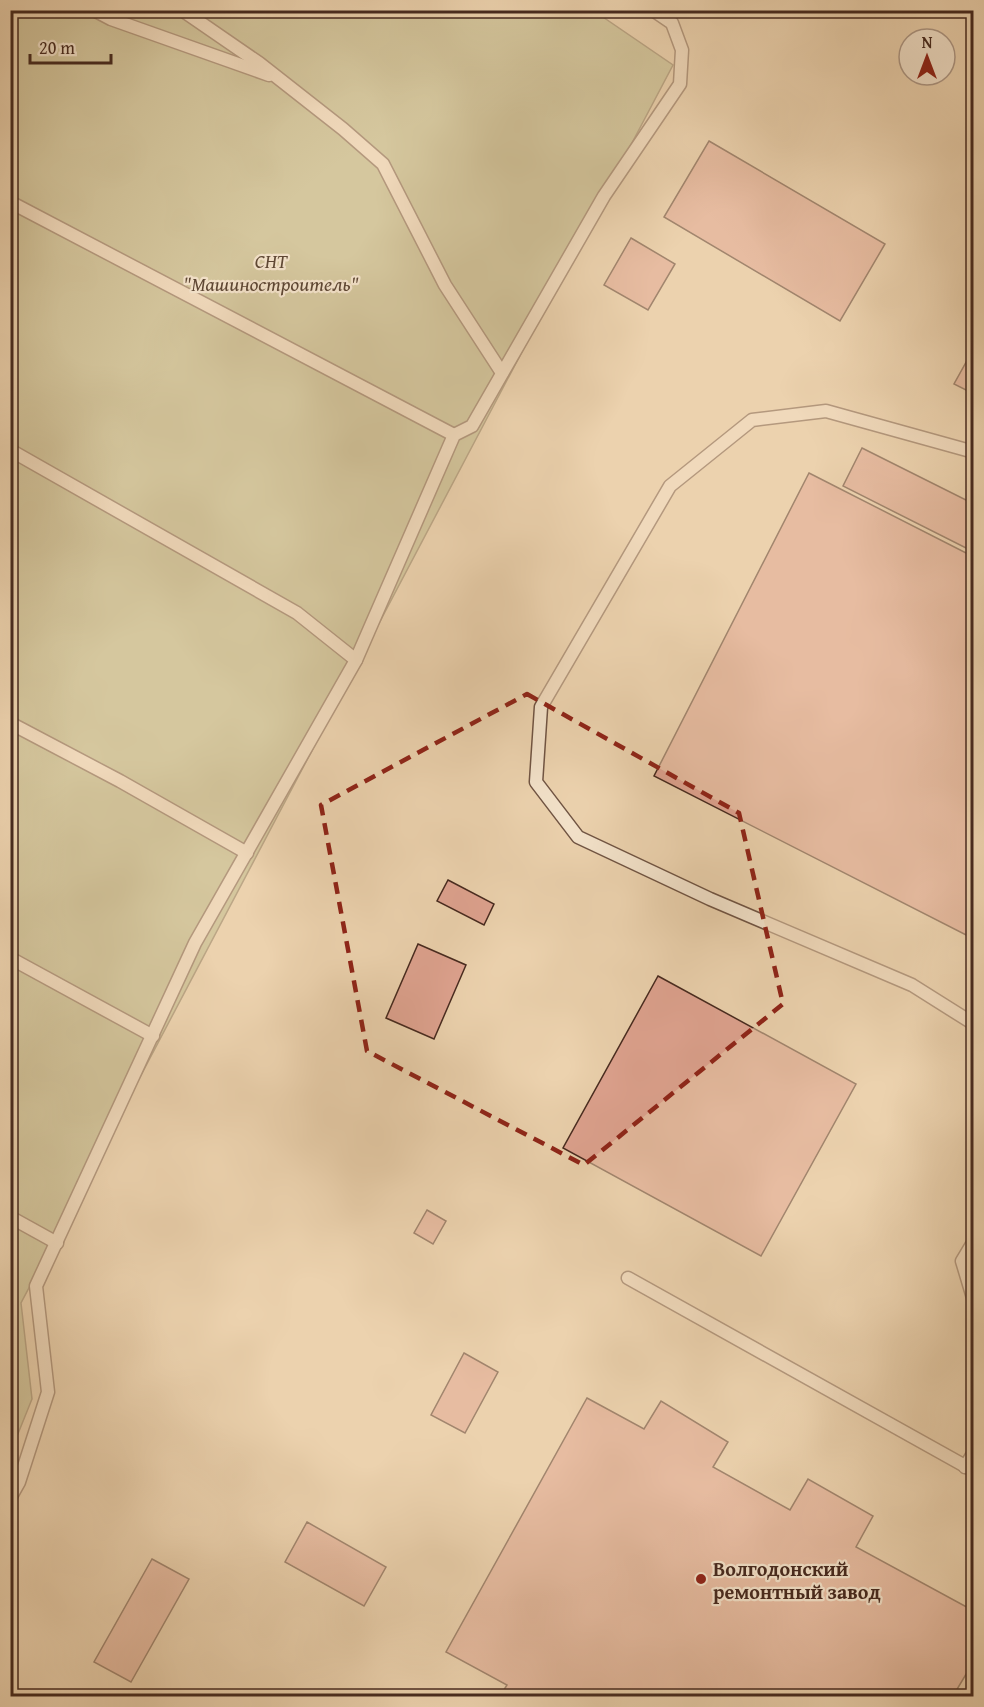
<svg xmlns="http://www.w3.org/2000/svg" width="984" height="1707" viewBox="0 0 984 1707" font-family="'Gentium Book Plus',serif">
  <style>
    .green { fill: #b9bb89; stroke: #807254; stroke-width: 1.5 }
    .building { fill: #dfa390; stroke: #472a1f; stroke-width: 1.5 }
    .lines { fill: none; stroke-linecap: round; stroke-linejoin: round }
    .lane-casing { stroke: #705443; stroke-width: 15 }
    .lane { stroke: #f3e2ca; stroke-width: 12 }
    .marked { fill: none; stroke: #8f2418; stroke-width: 4.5; stroke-dasharray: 12 8; stroke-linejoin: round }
    .poi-dot { fill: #8f2418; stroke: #f3e2ca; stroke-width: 2 }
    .labels { text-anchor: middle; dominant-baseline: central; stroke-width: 4.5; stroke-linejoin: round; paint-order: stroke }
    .park-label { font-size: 20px; font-style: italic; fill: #5e4734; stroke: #f3e2ca }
    .poi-label { font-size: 20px; font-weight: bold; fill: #472a1f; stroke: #f3e2ca; text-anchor: start }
  </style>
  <rect width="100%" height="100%" fill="#ecd2ae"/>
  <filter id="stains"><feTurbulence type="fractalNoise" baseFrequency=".00333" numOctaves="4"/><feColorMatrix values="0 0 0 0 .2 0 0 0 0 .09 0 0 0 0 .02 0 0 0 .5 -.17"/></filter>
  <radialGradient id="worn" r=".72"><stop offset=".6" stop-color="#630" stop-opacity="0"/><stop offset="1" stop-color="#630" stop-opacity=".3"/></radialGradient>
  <path class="green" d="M 11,11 L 594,11 L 673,65 L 21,1303 L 32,1399 L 11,1451 Z"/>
  <g class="building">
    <path d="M 709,141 L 885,244 L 840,321 L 664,217 Z"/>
    <path d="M 631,238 L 675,264 L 648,310 L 604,285 Z"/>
    <path d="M 974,348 L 974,394 L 954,384 Z"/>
    <path d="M 862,448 L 974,504 L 974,552 L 843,486 Z"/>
    <path d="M 809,473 L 974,557 L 974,939 L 654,776 Z"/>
    <path d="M 448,880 L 494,904 L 484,925 L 437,901 Z"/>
    <path d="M 418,944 L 466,965 L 434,1039 L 386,1018 Z"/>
    <path d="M 658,976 L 856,1084 L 761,1256 L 563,1148 Z"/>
    <path d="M 427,1210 L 446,1221 L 433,1244 L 414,1233 Z"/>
    <path d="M 464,1353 L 498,1372 L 465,1433 L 431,1415 Z"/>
    <path d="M 587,1398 L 644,1429 L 661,1401 L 728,1442 L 713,1467 L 790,1510 L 808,1479 L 873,1516 L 856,1547 L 974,1611 L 974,1661 L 953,1696 L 500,1696 L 507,1685 L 446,1652 Z"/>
    <path d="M 307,1522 L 386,1567 L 364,1606 L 285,1562 Z"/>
    <path d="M 152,1559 L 189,1579 L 131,1682 L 94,1662 Z"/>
  </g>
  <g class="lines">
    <defs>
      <g id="lane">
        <path d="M 94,10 L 111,19 L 269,75"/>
        <path d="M 182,10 L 259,63 L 343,129 L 383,164 L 445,285 L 502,373"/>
        <path d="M 10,202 L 454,435"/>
        <path d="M 10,450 L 297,613 L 356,660"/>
        <path d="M 974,452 L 826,411 L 752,420 L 670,486 L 541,707 L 536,782 L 578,837 L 710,899 L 912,985 L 974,1024"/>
        <path d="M 10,723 L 120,781 L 247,853"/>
        <path d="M 10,958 L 153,1036"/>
        <path d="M 10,1217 L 57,1243"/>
        <path d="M 974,1241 L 962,1261 L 974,1301"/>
        <path d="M 628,1278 L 974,1471"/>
        <path d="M 965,1467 L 974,1452"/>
        <path d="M 10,1498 L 19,1482 L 48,1392 L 36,1286 L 195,943 L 356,660 L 454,435 L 472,426 L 604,196 L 680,84 L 682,50 L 672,23 L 653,10"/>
      </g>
    </defs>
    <use href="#lane" class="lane-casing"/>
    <use href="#lane" class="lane"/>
  </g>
  <path d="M0 0H984V1707H0ZM 527,694 L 739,813 L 783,1004 L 584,1165 L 367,1051 L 321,805 Z" fill="#ecd2ae" fill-opacity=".55" fill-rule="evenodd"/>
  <path class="marked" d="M 527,694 L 739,813 L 783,1004 L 584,1165 L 367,1051 L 321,805 Z"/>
  <circle class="poi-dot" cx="701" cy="1579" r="6"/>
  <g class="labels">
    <g class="park-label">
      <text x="271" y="260">СНТ<tspan x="271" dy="23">"Машиностроитель"</tspan></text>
    </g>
    <g class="poi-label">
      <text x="713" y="1568">Волгодонский<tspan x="713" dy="23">ремонтный завод</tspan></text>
    </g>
  </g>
  <rect width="984" height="1707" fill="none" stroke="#ecd2ae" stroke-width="36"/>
  <rect x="12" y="12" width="960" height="1683" fill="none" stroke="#472a1f" stroke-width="3"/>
  <rect x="18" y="18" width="948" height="1671" fill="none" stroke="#472a1f" stroke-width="1.5"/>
  <g transform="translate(927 57)"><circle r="28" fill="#f3e2ca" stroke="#ae9886" stroke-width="1.5"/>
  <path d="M0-4.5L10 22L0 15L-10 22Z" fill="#8f2418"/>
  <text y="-9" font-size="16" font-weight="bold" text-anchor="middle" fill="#472a1f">N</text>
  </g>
  <path d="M30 54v9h81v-9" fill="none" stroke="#472a1f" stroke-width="3"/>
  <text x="39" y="54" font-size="18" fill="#472a1f" stroke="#f3e2ca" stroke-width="4.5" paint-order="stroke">20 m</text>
  <rect width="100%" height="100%" filter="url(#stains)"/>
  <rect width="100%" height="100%" fill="url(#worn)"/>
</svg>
